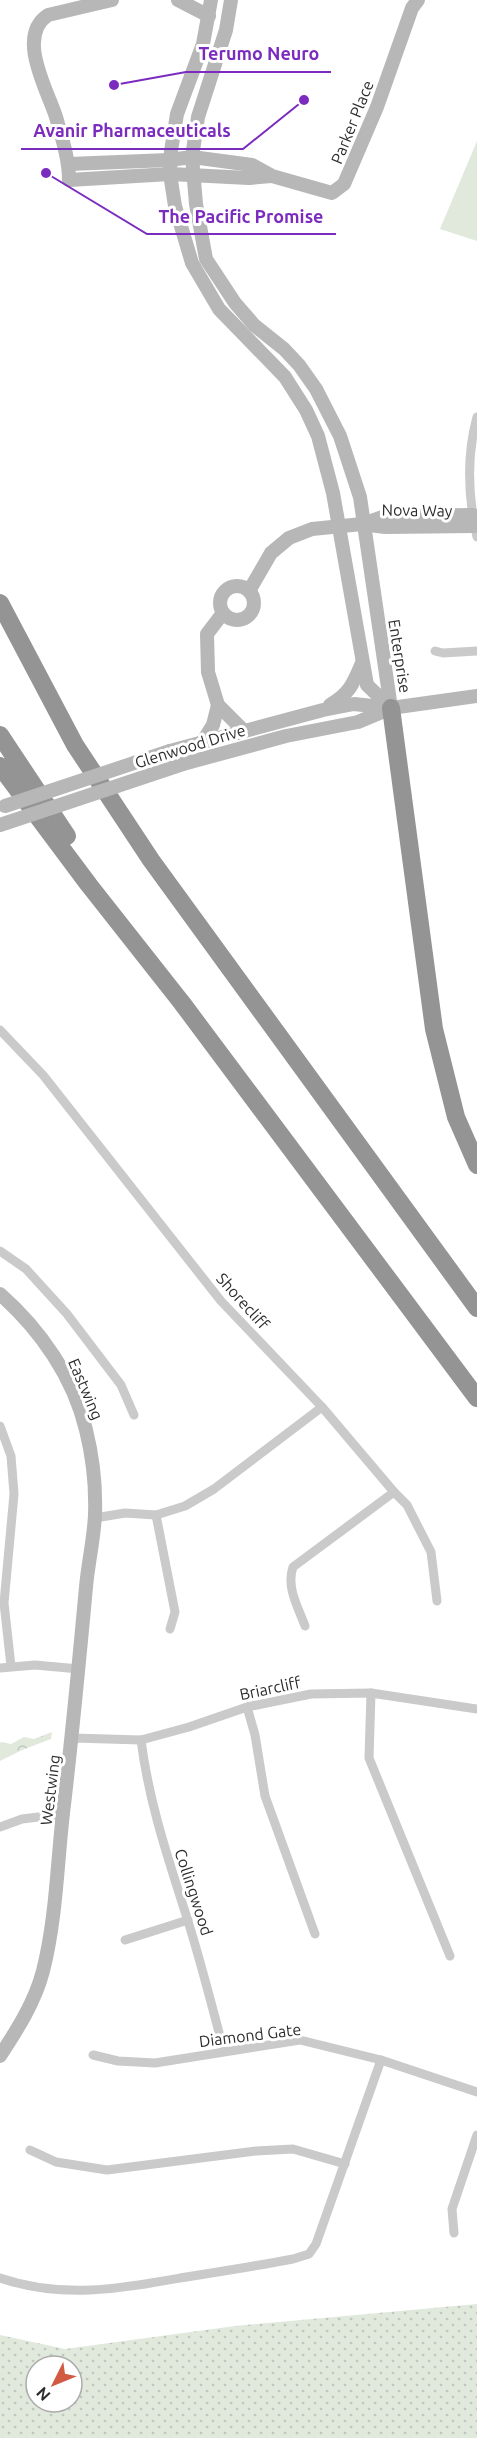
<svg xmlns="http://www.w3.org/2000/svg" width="477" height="2438" viewBox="0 0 477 2438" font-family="Ubuntu,sans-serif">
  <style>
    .grass { fill: url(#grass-dots); fill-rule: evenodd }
    .forest { fill: url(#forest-crowns) }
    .garden { fill: #e0e9dc }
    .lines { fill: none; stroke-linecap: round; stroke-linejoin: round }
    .street { stroke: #cacaca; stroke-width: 9 }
    .secondary { stroke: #b7b7b7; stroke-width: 14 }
    .highway { stroke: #949494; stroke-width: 18 }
    .secondary-bridge { stroke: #b7b7b7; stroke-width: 14 }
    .labels { text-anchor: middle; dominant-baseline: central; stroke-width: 6; stroke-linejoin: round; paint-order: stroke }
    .street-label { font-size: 16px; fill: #2d2d2d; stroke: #fff }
    .leader { fill: none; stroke: #7b2cbf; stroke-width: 2 }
    .callout-dot { fill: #7b2cbf; stroke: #fff; stroke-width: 2 }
    .callout-label { font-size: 18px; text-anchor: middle; font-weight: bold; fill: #7b2cbf; stroke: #fff; stroke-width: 6; stroke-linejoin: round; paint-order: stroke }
  </style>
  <defs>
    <pattern id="grass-dots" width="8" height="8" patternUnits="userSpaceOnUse" patternTransform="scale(1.5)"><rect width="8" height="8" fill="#e0e9dc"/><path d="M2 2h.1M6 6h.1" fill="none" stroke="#c0c8bd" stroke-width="1.8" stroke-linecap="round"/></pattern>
    <pattern id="forest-crowns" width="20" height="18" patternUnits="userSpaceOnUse" patternTransform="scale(1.5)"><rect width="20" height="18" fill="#e0e9dc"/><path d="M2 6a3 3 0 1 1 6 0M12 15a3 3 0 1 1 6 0" fill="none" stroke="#c0c8bd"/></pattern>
  </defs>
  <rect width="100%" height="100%" fill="#fff"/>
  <path class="grass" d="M 477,2304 L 477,2438 L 0,2438 L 0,2335 L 65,2349 L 235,2326 ZM 36,2366 L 72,2366 L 72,2402 L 36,2402 Z"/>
  <path class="forest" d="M 52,1732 L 51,1739 L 22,1750 L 0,1761 L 0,1743 L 2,1742 L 11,1744 L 24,1737 L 34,1739 Z"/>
  <path class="garden" d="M 477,141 L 477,241 L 440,229 Z"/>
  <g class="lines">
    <g class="street">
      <path d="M 477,417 C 466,457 468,497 477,537"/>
      <path d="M 435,651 L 443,653 L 477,651"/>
      <path d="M 0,1030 L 43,1075 L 221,1301 L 322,1407 L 394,1492 L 407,1505 L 431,1552 L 437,1601"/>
      <path d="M 0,1251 L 26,1269 L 67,1314 L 121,1385 L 134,1415"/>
      <path d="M 0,1426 L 11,1456 L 14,1494 L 4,1603 L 11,1666"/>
      <path d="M 156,1515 L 175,1612 L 170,1629"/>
      <path d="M 95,1518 L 125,1513 L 156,1515 L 185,1506 L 214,1489 L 322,1407"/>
      <path d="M 305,1626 C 298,1607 286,1587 293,1567 L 394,1492"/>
      <path d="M 0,1668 L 35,1665 L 79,1669"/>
      <path d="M 371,1693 L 369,1758 L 450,1956"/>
      <path d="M 247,1707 L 255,1735 L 265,1796 L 315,1934"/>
      <path d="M 73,1738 L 141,1740 L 189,1727 L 247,1707 L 311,1694 L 371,1693 L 477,1709"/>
      <path d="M 141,1740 C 149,1803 168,1858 187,1918 C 201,1962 212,2007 224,2051"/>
      <path d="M 0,1827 L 22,1819 L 63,1814"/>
      <path d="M 125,1940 L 188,1920"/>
      <path d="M 93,2055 L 118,2061 L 155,2063 L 300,2040 L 381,2060 L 477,2092"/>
      <path d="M 30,2150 L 56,2162 L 107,2170 L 256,2151 L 293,2149 L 345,2164"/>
      <path d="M 454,2233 L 452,2209 L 477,2135"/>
      <path d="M 0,2278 C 62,2299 118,2289 180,2278 C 218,2272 256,2266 293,2259 L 309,2254 L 316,2244 L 381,2060"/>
    </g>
    <g class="secondary">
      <path d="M 112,0 L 48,15 C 16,36 47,89 56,117 C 62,138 69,159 69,180 L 170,174 L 249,178 L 271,176"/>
      <path d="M 178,0 L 209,16"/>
      <path d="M 211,0 L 203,44 L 177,114 L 171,151 L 170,174 L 175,206 L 192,263 L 219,309 L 285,377 L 306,410 L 318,436 L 333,493 L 367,685 L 391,708"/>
      <path d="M 231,0 L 226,30 L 198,117 L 192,157 L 196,204 L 206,259 L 235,303 L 254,325 L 284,349 L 299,365 L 316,389 L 340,436 L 360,497 L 391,708"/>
      <path d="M 69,164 L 169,160 L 192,157 L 252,165 L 272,176 L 332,193 L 344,184 L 377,107 L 412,8 L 418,0"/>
      <path d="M 362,524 L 385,516 L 473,515"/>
      <circle cx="237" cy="603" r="17"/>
      <path d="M 249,591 L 271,553 L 289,538 L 312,529 L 362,524 L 385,527 L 475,526"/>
      <path d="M 223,613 L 207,634 L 208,672 L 218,705 L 243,730"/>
      <path d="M 330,705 C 350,693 353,684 362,663"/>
      <path d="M 203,741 L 213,725 L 218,705"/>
      <path d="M 170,751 L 323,710 L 354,704 L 391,708 L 477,696"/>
      <path d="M 183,764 L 286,736 L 358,722 L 389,709"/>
      <path d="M 0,1294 C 40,1329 74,1378 86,1430 C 93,1458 96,1487 95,1515 C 94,1538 88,1564 86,1587 C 79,1663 72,1738 63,1813 C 57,1866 56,1920 43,1971 C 35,2002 17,2030 0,2056"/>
    </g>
    <g class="highway">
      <path d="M 0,603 L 75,745 L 151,860 L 477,1308"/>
      <path d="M 391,708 L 434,1029 L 456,1117 L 477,1165"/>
      <path d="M 0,735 L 67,836"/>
      <path d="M 0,766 L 89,885 L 182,1003 L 477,1398"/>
    </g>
    <g class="secondary-bridge">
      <path d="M 5,806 L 170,751"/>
      <path d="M 0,825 L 183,764"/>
    </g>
  </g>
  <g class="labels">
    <g class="street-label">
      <text transform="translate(352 122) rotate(-68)">Parker Place</text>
      <text transform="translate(417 510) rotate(1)">Nova Way</text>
      <text transform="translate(400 656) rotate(81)">Enterprise</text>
      <text transform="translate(190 746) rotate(-17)">Glenwood Drive</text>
      <text transform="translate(243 1301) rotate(48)">Shorecliff</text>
      <text transform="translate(86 1389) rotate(67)">Eastwing</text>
      <text transform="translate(270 1688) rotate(-12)">Briarcliff</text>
      <text transform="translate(50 1790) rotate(-83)">Westwing</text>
      <text transform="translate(194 1892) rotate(72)">Collingwood</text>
      <text transform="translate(250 2035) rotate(-7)">Diamond Gate</text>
    </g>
  </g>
  <path class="leader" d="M114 85L186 72H331M304 100L243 149H21M46 173L147 234H336"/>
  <g class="callout-dot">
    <circle cx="114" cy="85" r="6"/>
    <circle cx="304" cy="100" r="6"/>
    <circle cx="46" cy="173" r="6"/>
  </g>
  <g class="callout-label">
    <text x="259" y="60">Terumo Neuro</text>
    <text x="132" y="137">Avanir Pharmaceuticals</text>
    <text x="241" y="223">The Pacific Promise</text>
  </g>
  <g transform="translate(54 2384) rotate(227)"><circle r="28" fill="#ffffff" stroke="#ababab" stroke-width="1.5"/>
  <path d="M0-4.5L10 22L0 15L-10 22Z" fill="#d25942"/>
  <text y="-9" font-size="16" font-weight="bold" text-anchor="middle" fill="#2d2d2d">N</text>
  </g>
</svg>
